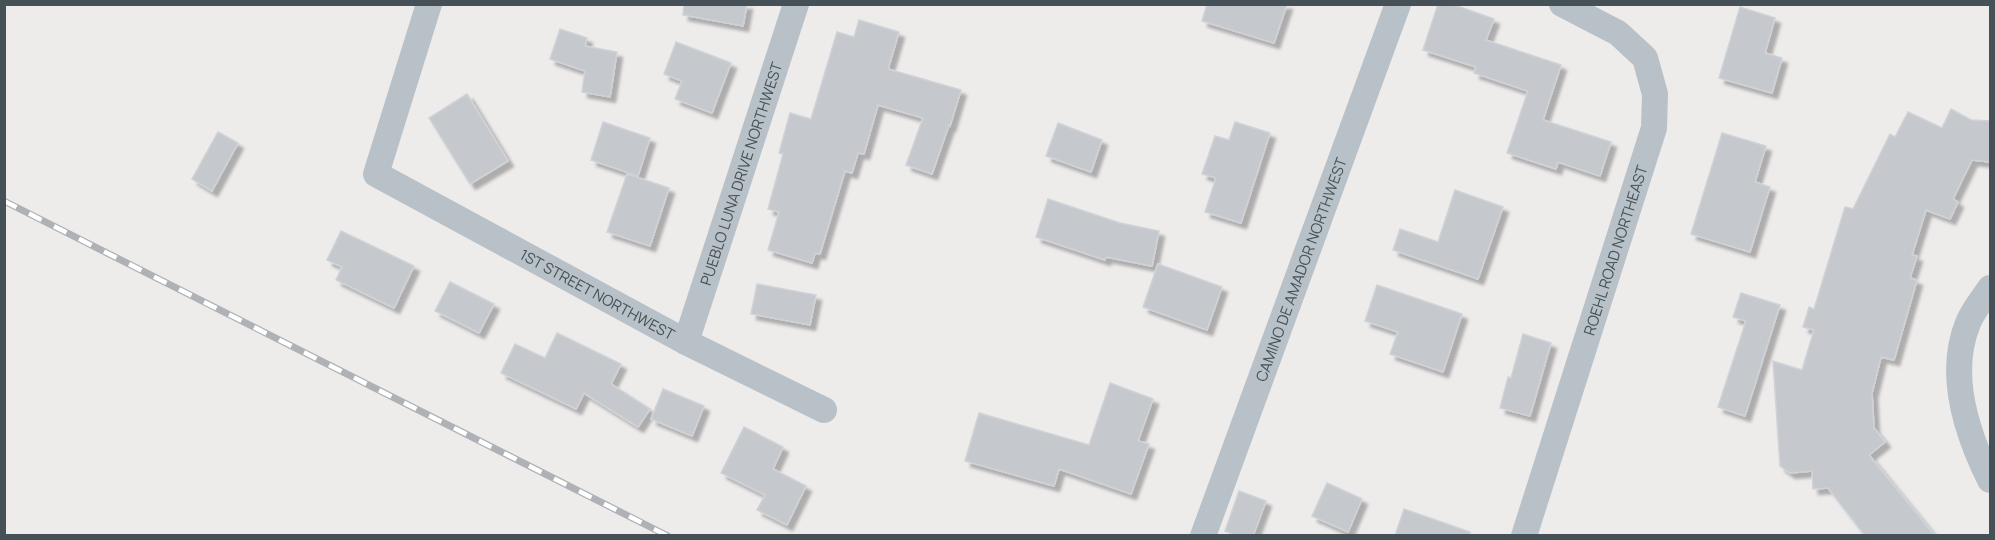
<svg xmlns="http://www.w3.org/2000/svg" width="1995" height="540" viewBox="0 0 1995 540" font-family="Manrope,sans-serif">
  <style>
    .building { fill: #c5c9ce; stroke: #cfd2d7; stroke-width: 1.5; filter: url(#shadow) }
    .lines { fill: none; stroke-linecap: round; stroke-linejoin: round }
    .minor { stroke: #b7c1c7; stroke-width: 26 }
    .rail-casing { stroke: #aeb1b5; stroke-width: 7 }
    .rail { stroke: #fff; stroke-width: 4.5; stroke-dasharray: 14; stroke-linecap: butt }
    .labels { text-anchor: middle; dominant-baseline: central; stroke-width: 6; stroke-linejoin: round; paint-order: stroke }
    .street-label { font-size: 15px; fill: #455057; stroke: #fff }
  </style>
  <defs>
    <filter id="shadow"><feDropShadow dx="5.5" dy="5.5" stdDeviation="1.5" flood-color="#0004"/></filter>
  </defs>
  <rect width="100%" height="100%" fill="#eeebeb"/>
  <g class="building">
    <path d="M 684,4 L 747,4 L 743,26 L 683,15 Z"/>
    <path d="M 1207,4 L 1287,4 L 1274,43 L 1202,21 Z"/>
    <path d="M 1438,4 L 1452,4 L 1494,19 L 1486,40 L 1561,65 L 1543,120 L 1611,142 L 1600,176 L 1558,162 L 1556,169 L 1507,153 L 1528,91 L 1474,73 L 1476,67 L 1423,50 Z"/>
    <path d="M 1740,7 L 1775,18 L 1765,53 L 1782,58 L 1772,93 L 1719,78 Z"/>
    <path d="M 859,20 L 899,32 L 888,69 L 961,90 L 950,126 L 949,125 L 932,174 L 906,165 L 923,118 L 878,105 L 864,154 L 858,153 L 852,173 L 845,171 L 820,254 L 815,253 L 812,263 L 768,250 L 779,212 L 768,209 L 783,154 L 779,153 L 790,113 L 811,119 L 837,32 L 854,37 Z"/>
    <path d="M 560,29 L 587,38 L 585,46 L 617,52 L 610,97 L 582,92 L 585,71 L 550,59 Z"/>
    <path d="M 676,42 L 731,63 L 712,113 L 675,99 L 682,81 L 664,74 Z"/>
    <path d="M 467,94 L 508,161 L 470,184 L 429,118 Z"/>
    <path d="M 1951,109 L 1971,120 L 1990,121 L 1990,162 L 1972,160 L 1953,199 L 1958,202 L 1950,219 L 1926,210 L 1912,255 L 1917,256 L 1910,278 L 1917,280 L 1894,360 L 1881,357 L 1872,393 L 1874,428 L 1885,442 L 1869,455 L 1935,536 L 1865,536 L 1828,488 L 1813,489 L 1812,471 L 1790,473 L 1780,466 L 1773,361 L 1802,370 L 1814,330 L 1803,327 L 1809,307 L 1814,309 L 1845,207 L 1853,209 L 1890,134 L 1895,137 L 1908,112 L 1942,128 Z"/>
    <path d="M 603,122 L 650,138 L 638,176 L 591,160 Z"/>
    <path d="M 1235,122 L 1270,133 L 1241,223 L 1205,212 L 1216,178 L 1202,174 L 1215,136 L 1229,140 Z"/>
    <path d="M 1058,123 L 1102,140 L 1091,172 L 1046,156 Z"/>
    <path d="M 218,132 L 238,143 L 212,191 L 192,179 Z"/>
    <path d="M 1722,133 L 1766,146 L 1755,182 L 1770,187 L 1750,252 L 1691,234 Z"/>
    <path d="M 627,174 L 669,188 L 650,246 L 607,232 Z"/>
    <path d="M 1455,190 L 1503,207 L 1478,279 L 1393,250 L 1400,229 L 1438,242 Z"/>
    <path d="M 1048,199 L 1120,223 L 1159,231 L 1152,266 L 1106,257 L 1105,260 L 1036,237 Z"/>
    <path d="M 341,231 L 414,266 L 394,308 L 336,280 L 342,267 L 327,260 Z"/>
    <path d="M 1158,264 L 1222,287 L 1207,330 L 1143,307 Z"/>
    <path d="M 450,282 L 494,304 L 479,333 L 435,311 Z"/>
    <path d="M 757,284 L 816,295 L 810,325 L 751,314 Z"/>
    <path d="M 1377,285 L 1462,314 L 1443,372 L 1390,354 L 1398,332 L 1365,321 Z"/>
    <path d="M 1741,293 L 1780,305 L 1745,416 L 1718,407 L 1746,321 L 1733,317 Z"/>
    <path d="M 557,333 L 621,364 L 611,384 L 650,409 L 638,427 L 584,393 L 576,409 L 501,373 L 515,344 L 545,358 Z"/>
    <path d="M 1523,334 L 1551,343 L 1530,416 L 1500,408 L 1508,377 L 1511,378 Z"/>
    <path d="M 1110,383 L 1153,399 L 1138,441 L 1149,444 L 1131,494 L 1059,469 L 1054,486 L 965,461 L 979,413 L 1089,445 Z"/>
    <path d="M 663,389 L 704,406 L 692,436 L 651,419 Z"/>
    <path d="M 744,427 L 783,447 L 773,469 L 806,486 L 787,525 L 757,510 L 765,495 L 721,473 Z"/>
    <path d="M 1327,483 L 1362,499 L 1348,532 L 1312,516 Z"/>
    <path d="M 1239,491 L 1266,501 L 1253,536 L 1238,536 L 1225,531 Z"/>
    <path d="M 1404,509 L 1470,532 L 1469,536 L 1395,536 Z"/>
  </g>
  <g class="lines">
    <g class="minor">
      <path id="s1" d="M 429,4 L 376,174 L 686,342 L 824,410"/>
      <path d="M 1990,288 C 1983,299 1973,310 1968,323 C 1947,374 1967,434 1990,480"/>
      <path id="s2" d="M 686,342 L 796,4"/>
      <path id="s3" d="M 1203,536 L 1398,4"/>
      <path id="s4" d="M 1524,536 L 1654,128 L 1655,94 L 1645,58 L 1618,33 L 1562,4"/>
    </g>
    <defs>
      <path id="rail" d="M 4,201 L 668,536"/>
    </defs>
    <use href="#rail" class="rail-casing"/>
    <use href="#rail" class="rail"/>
  </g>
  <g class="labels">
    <g class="street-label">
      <text stroke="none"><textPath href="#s2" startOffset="177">PUEBLO LUNA DRIVE NORTHWEST</textPath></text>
      <text stroke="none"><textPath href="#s4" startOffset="300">ROEHL ROAD NORTHEAST</textPath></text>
      <text stroke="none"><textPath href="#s3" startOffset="284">CAMINO DE AMADOR NORTHWEST</textPath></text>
      <text stroke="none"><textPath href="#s1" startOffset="430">1ST STREET NORTHWEST</textPath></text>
    </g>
  </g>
  <rect width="1995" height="540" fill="none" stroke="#455057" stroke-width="12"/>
</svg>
